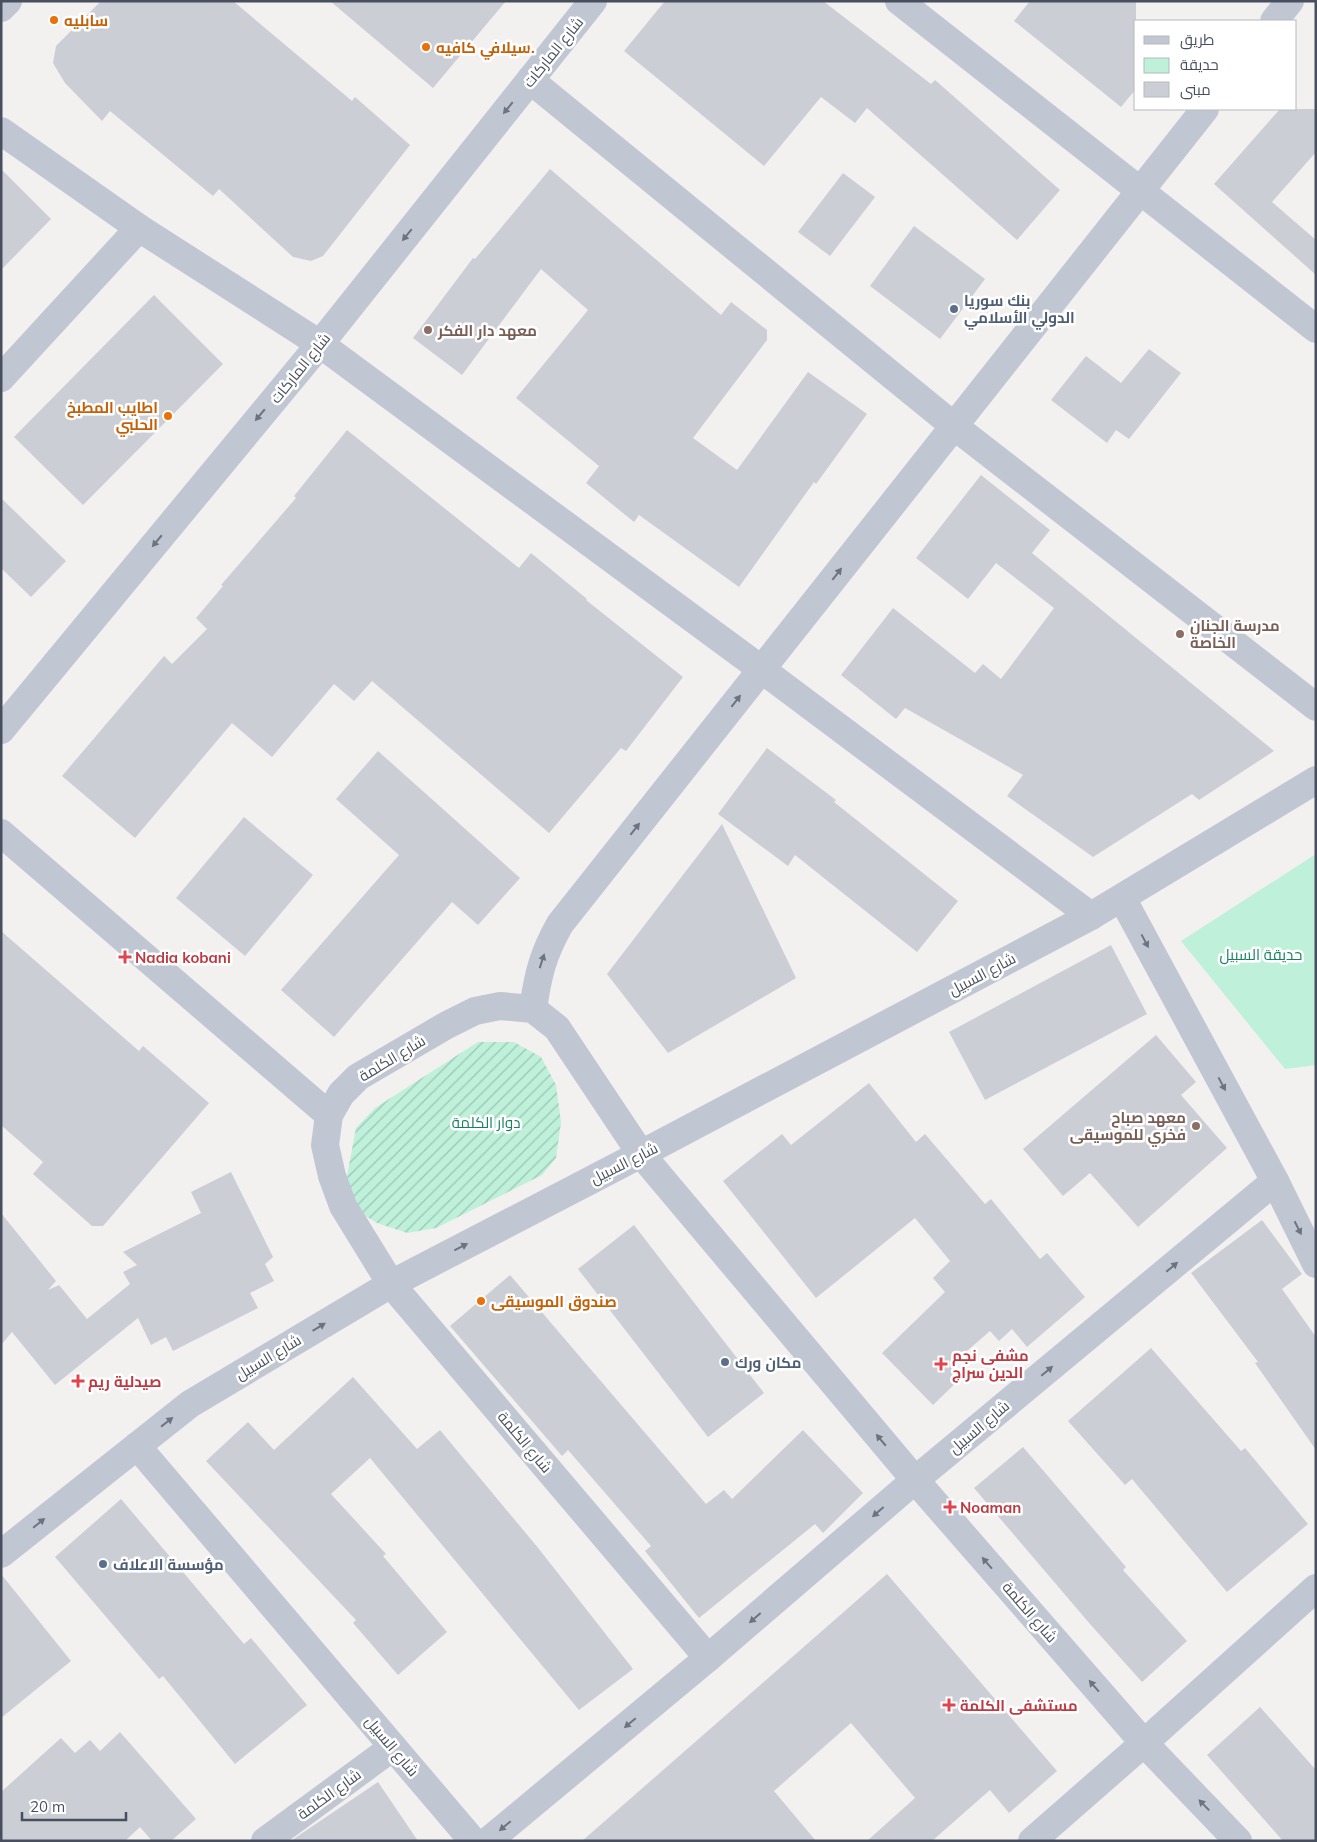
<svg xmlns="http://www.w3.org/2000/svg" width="1317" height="1842" viewBox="0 0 1317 1842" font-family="Mulish,Cairo,sans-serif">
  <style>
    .park { fill: #bef0da }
    .garden { fill: url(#garden-furrows) }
    .building { fill: #ccced6 }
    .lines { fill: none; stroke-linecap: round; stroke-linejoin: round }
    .minor { stroke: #c1c7d2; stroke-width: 28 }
    .oneway { fill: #6c7381 }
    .food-dot { fill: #e8710a; stroke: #fff; stroke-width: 2 }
    .service-dot { fill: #5c6f8a; stroke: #fff; stroke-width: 2 }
    .education-dot { fill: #8d6e63; stroke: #fff; stroke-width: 2 }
    .health-dot { fill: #e0444e; stroke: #fff; stroke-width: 2 }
    .labels { text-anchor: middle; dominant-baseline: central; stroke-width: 5; stroke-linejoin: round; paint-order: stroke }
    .food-label { font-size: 15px; font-weight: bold; fill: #c56008; stroke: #fff; text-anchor: start }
    .street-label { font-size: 15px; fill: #484f5e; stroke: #fff }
    .service-label { font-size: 15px; font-weight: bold; fill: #4e5e75; stroke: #fff; text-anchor: start }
    .education-label { font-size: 15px; font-weight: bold; fill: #785e54; stroke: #fff; text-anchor: start }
    .park-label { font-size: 15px; fill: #16825f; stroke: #fff }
    .health-label { font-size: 15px; font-weight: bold; fill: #be3a42; stroke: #fff; text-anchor: start }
  </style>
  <defs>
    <pattern id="garden-furrows" width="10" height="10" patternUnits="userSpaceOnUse" patternTransform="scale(1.25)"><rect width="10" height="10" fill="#bef0da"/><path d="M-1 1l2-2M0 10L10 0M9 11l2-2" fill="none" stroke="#9cc5b4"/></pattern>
  </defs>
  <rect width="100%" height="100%" fill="#f3f0f0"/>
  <path class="park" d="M 1316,854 L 1316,1065 L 1285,1069 L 1181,941 Z"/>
  <path class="garden" d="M 478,1042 L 514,1042 L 541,1057 L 556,1085 L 561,1122 L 556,1158 L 542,1175 L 436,1228 L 407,1233 L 377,1223 L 353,1208 L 347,1176 L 356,1128 L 375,1108 Z"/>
  <g class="building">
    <path d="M 101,1 L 233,1 L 352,101 L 355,97 L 410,145 L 323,256 L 311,261 L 293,257 L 219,189 L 213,196 L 110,111 L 102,121 L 65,83 L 53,63 L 56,46 Z"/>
    <path d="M 330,1 L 506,1 L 433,88 Z"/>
    <path d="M 665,1 L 823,1 L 931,84 L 935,80 L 1060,190 L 1017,240 L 867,108 L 855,123 L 821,97 L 764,166 L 624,51 Z"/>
    <path d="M 1030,1 L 1136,1 L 1136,89 L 1121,107 L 1014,21 Z"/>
    <path d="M 1280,109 L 1316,109 L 1316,152 L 1272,202 L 1316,240 L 1316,275 L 1214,184 Z"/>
    <path d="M 1,169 L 51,219 L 1,270 Z"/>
    <path d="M 550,169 L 721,315 L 731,302 L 767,330 L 767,340 L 693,438 L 737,470 L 808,372 L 867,414 L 816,484 L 814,482 L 739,587 L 639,515 L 634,522 L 586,483 L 599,466 L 516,398 L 588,310 L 541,269 L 462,375 L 413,338 L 473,258 L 475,259 Z"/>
    <path d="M 843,173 L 875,197 L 830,256 L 798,232 Z"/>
    <path d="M 914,226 L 985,279 L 940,339 L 870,286 Z"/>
    <path d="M 154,295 L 223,364 L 83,505 L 14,437 Z"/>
    <path d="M 1149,349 L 1181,373 L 1129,439 L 1116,430 L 1107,443 L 1051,400 L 1086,356 L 1121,383 Z"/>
    <path d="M 347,430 L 519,568 L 531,553 L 587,599 L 586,600 L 683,677 L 626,751 L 621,748 L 549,833 L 372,681 L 354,701 L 334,684 L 272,757 L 232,723 L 135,838 L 62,776 L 164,656 L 172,664 L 207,629 L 196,618 L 223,586 L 221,585 L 296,498 L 294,496 Z"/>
    <path d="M 981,475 L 1050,530 L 1032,553 L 1274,751 L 1199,800 L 1192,794 L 1093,857 L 1007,796 L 1023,775 L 905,708 L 896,719 L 841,675 L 893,608 L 975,673 L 983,664 L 1001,679 L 1054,608 L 996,563 L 968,599 L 916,558 Z"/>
    <path d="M 1,498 L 66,561 L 31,597 L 1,568 Z"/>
    <path d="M 767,748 L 836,800 L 834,802 L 958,901 L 917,952 L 795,855 L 788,866 L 718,814 Z"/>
    <path d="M 378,751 L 520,878 L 478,925 L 452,902 L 334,1037 L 281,990 L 399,855 L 336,799 Z"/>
    <path d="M 244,817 L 313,875 L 245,956 L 176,898 Z"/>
    <path d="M 722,824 L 796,978 L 668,1053 L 607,974 Z"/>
    <path d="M 1,931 L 139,1051 L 143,1046 L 209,1103 L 103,1226 L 92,1226 L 33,1174 L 43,1162 L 1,1125 Z"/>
    <path d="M 1111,945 L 1147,1014 L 985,1100 L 949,1032 Z"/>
    <path d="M 1156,1035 L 1196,1082 L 1181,1095 L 1227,1148 L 1138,1227 L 1090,1173 L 1063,1196 L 1023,1149 Z"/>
    <path d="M 869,1083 L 916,1142 L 925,1134 L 985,1204 L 991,1199 L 1040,1259 L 1047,1253 L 1085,1297 L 1027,1347 L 1012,1329 L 999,1341 L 990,1331 L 952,1364 L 963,1376 L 933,1405 L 882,1353 L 945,1292 L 933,1278 L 950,1261 L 915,1218 L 816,1298 L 723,1181 L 782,1134 L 791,1145 Z"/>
    <path d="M 231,1172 L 273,1257 L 265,1264 L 274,1281 L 250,1293 L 258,1308 L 173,1351 L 166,1337 L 151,1345 L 138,1318 L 55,1385 L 12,1332 L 1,1345 L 1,1213 L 56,1281 L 48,1290 L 59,1285 L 87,1319 L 130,1284 L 123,1272 L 137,1265 L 123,1252 L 201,1213 L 191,1192 Z"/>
    <path d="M 1262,1220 L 1302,1274 L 1282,1289 L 1316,1337 L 1316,1450 L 1255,1363 L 1258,1362 L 1191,1273 Z"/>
    <path d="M 634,1225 L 764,1393 L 708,1437 L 578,1269 Z"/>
    <path d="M 510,1275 L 706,1504 L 724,1490 L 732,1499 L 803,1430 L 863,1493 L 823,1533 L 815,1524 L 699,1618 L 645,1551 L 651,1546 L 568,1450 L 562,1456 L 450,1326 Z"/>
    <path d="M 1151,1348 L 1241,1451 L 1245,1448 L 1308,1524 L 1227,1592 L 1132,1479 L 1125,1485 L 1068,1421 Z"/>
    <path d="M 353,1377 L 417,1449 L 440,1430 L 539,1549 L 633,1669 L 579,1710 L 370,1458 L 331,1494 L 386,1554 L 383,1556 L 447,1632 L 398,1675 L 353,1623 L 356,1620 L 206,1461 L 248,1422 L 274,1450 Z"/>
    <path d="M 1023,1447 L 1126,1567 L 1123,1570 L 1187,1641 L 1142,1682 L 1090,1624 L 974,1488 Z"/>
    <path d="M 121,1499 L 244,1644 L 251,1638 L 307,1705 L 235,1764 L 163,1676 L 159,1679 L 55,1557 Z"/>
    <path d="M 1,1574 L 71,1661 L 1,1718 Z"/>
    <path d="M 887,1574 L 1057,1771 L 1009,1813 L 990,1790 L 932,1841 L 867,1841 L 915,1798 L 851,1723 L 774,1791 L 816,1841 L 582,1841 Z"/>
    <path d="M 1260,1707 L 1316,1770 L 1316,1841 L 1283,1841 L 1207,1755 Z"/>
    <path d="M 120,1732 L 196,1819 L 171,1841 L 152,1841 L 140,1827 L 125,1841 L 1,1841 L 1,1792 L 61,1738 L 75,1753 L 90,1740 L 100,1751 Z"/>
    <path d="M 378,1782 L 418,1841 L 292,1841 L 295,1838 Z"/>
  </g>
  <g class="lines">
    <g class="minor">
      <path d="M 899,1 L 1316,329"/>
      <path d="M 1,8 L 8,1"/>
      <path d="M 1274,21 L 1290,1"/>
      <path d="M 530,80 L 954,426 L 1316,707"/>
      <path d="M 1,131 L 139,228 L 320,344 L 761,669 L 1091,916"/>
      <path d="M 1,378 L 139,228"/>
      <path d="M 1,730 L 320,344 L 593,1"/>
      <path d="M 1,833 L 329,1115"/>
      <path d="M 1122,898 L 1275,1181 L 1316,1264"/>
      <path d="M 533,1009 C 538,974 543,954 560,924 L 1205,109"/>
      <path d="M 137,1446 L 473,1841"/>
      <path d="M 1,1554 L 190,1404 L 391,1284 L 641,1154 L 1091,916 L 1316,780"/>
      <path d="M 708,1658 L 391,1284 L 343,1206 L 332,1176 L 325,1145 L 329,1115 L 341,1094 L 358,1077 L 447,1025 L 475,1011 L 500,1006 L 533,1009 L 557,1028 L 641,1154 L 915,1480 L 1144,1743 L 1238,1841"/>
      <path d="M 265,1841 L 393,1747"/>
      <path d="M 488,1841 L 708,1658 L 915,1480 L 1275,1181"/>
      <path d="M 1032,1841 L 1144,1743 L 1316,1588"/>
    </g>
  </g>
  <defs><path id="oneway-solid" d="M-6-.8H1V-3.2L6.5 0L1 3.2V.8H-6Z" transform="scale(1.25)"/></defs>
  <g class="oneway">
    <use href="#oneway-solid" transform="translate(508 108) rotate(129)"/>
    <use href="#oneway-solid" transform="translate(407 235) rotate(129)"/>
    <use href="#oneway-solid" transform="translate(260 415) rotate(130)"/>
    <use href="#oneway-solid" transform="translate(157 541) rotate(130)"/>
    <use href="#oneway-solid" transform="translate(837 574) rotate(-52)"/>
    <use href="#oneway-solid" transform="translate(736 701) rotate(-52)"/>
    <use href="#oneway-solid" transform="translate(635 829) rotate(-52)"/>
    <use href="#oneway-solid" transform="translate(1145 941) rotate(62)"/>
    <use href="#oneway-solid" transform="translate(542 961) rotate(-72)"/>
    <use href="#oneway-solid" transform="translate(1222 1084) rotate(62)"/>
    <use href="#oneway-solid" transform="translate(1298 1228) rotate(63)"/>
    <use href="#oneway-solid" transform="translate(461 1247) rotate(-27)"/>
    <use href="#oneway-solid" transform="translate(1172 1267) rotate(-40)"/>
    <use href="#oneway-solid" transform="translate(319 1327) rotate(-31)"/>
    <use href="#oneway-solid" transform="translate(1047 1371) rotate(-40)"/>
    <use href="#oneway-solid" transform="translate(167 1422) rotate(-38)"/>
    <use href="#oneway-solid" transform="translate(881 1440) rotate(-130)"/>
    <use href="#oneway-solid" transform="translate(878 1512) rotate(139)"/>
    <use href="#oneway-solid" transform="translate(39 1523) rotate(-39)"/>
    <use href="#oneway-solid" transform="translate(987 1563) rotate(-131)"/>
    <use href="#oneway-solid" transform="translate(755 1618) rotate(139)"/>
    <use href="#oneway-solid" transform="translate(1094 1686) rotate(-131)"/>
    <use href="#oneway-solid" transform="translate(630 1723) rotate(140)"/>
    <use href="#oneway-solid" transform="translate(1204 1805) rotate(-134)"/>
    <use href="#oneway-solid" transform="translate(505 1826) rotate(140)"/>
  </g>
  <g class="food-dot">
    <circle cx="54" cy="20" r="5"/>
    <circle cx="426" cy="47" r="5"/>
    <circle cx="168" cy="416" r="5"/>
    <circle cx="481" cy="1301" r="5"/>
  </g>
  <g class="service-dot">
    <circle cx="954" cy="309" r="5"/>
    <circle cx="725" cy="1362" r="5"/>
    <circle cx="103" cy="1564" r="5"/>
  </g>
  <g class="education-dot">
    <circle cx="428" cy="330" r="5"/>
    <circle cx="1180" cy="634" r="5"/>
    <circle cx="1196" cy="1126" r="5"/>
  </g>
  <g class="health-dot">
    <path d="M122.5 949.5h5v5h5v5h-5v5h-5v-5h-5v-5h5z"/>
    <path d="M938.5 1356.5h5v5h5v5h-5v5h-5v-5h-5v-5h5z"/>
    <path d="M75.5 1373.5h5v5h5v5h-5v5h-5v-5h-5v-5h5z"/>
    <path d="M947.5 1499.5h5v5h5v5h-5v5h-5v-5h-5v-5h5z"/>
    <path d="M946.5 1697.5h5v5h5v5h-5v5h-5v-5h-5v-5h5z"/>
  </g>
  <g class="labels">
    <g class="food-label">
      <text x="64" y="20">سابليه</text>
      <text x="436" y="47">سيلافي كافيه.</text>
      <text x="158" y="407" text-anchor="end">اطايب المطبخ<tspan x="158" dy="17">الحلبي</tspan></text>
      <text x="491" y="1301">صندوق الموسيقى</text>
    </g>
    <g class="street-label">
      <text transform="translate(553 52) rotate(-51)">شارع الماركات</text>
      <text transform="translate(300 368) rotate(-51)">شارع الماركات</text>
      <text transform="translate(982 974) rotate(-28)">شارع السبيل</text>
      <text transform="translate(392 1058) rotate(-31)">شارع الكلمة</text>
      <text transform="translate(624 1163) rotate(-27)">شارع السبيل</text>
      <text transform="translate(268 1357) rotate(-31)">شارع السبيل</text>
      <text transform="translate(979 1427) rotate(-40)">شارع السبيل</text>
      <text transform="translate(525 1442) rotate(50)">شارع الكلمة</text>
      <text transform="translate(1030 1612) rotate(49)">شارع الكلمة</text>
      <text transform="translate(392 1746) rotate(50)">شارع السبيل</text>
      <text transform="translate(329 1794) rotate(-36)">شارع الكلمة</text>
    </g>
    <g class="service-label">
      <text x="964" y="300">بنك سوريا<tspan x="964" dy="17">الدولي الأسلامي</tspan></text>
      <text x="735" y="1362">مكان ورك</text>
      <text x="113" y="1564">مؤسسة الاعلاف</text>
    </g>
    <g class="education-label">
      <text x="438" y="330">معهد دار الفكر</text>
      <text x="1190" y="625">مدرسة الجنان<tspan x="1190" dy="17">الخاصة</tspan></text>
      <text x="1186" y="1117" text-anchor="end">معهد صباح<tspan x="1186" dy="17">فخري للموسيقى</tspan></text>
    </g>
    <g class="park-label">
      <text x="1261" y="954">حديقة السبيل</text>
      <text x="486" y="1122">دوار الكلمة</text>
    </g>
    <g class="health-label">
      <text x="135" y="957">Nadia kobani</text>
      <text x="952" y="1355">مشفى نجم<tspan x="952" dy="17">الدين سراج</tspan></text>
      <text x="88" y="1381">صيدلية ريم</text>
      <text x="960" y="1507">Noaman</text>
      <text x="960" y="1705">مستشفى الكلمة</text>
    </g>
  </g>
  <rect width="1317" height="1842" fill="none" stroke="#484f5e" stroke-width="5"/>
  <rect x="1134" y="20" width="162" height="90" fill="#ffffff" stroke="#b6b9bf"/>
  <rect x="1144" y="36" width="25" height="8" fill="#c1c7d2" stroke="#b6b9bf"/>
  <text x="1180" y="45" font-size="15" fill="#484f5e">طريق</text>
  <rect x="1144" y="58" width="25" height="15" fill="#bef0da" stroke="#b6b9bf"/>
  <text x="1180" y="70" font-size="15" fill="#484f5e">حديقة</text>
  <rect x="1144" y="82" width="25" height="15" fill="#ccced6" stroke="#b6b9bf"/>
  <text x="1180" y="95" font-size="15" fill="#484f5e">مبنى</text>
  <path d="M22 1812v8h104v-8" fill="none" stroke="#484f5e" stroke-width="2.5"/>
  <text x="30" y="1812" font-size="15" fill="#484f5e" stroke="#ffffff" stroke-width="4" paint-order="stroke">20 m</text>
</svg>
